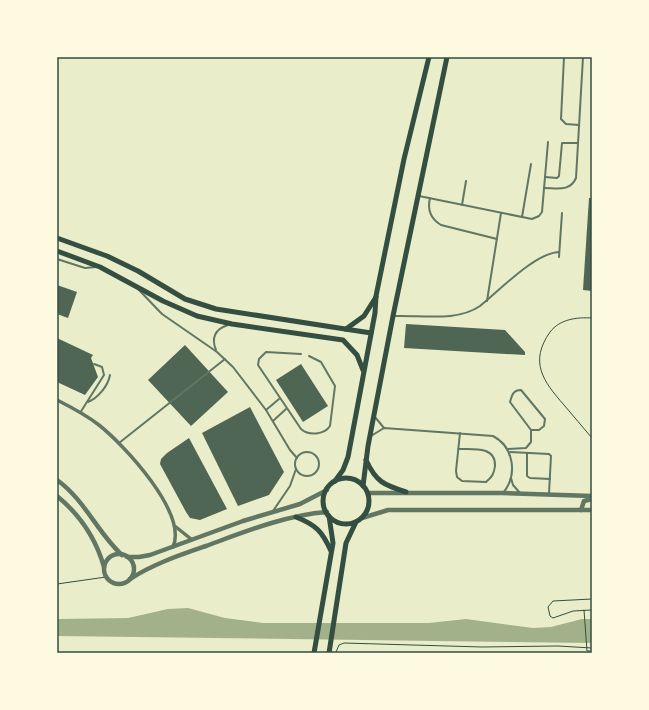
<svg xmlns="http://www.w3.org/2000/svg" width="649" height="710" viewBox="0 0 649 710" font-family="'Asap Condensed',sans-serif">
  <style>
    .water { fill: #a3b18a }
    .building { fill: #4f6655 }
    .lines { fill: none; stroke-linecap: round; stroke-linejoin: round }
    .path { stroke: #344e41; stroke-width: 1 }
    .service { stroke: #617663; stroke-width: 2 }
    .minor { stroke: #617663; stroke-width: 3.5 }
    .tertiary { stroke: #617663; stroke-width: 4.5 }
    .secondary { stroke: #344e41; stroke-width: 5 }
    .neatline { fill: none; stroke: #344e41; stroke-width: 1.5 }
  </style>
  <rect width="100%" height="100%" fill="#e9edc9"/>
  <path class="water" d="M 188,608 L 225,618 L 263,623 L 429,623 L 466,619 L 533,628 L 551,627 L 582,619 L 592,619 L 592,643 L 57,636 L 57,619 L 128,618 L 168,609 Z"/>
  <g class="building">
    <path d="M 589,198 L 592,198 L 592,291 L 583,290 Z"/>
    <path d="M 57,285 L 77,292 L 68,318 L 57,314 Z"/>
    <path d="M 406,324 L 505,330 L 525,352 L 525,355 L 404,348 Z"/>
    <path d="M 57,338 L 93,355 L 91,358 L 98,377 L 85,395 L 57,382 Z"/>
    <path d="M 185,345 L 228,392 L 191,426 L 148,380 Z"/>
    <path d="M 301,364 L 328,406 L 303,422 L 276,380 Z"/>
    <path d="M 250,407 L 284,472 L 269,495 L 238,506 L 202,433 Z"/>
    <path d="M 189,438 L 227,509 L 200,520 L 190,518 L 186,512 L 160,464 L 161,459 L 167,453 Z"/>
  </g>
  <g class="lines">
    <g class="path">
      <path d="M 592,318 C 577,317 560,319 550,332 C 529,362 543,381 564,405 C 573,416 583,427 592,438"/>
      <path d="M 57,584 L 106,577"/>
      <path d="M 592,599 L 553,601 L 548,607 L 550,616 L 553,618 L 573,611 L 592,610"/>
      <path d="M 584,610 L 587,651 L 592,651"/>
      <path d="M 336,652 L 339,645 L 344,643 L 482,647 L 558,646 L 592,648"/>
    </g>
    <g class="service">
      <path d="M 564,57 L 561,119 L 566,124 L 579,125"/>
      <path d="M 545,177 L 557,178 L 559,176 L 562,143 L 578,143"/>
      <path d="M 544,188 C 557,188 570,192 576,178 L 583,57"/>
      <path d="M 419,196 L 532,219 L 539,216 L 542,212 L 548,142"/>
      <path d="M 430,198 C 427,210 431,219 441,225 L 497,239"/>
      <path d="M 462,205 L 466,181"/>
      <path d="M 522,217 L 531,164"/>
      <path d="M 559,257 L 562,213"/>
      <path d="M 57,259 L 85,268 L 96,267"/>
      <path d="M 139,290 L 162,314 L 217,352 L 233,367 L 266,410 L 290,450 L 297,458"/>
      <path d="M 487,301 L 501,213"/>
      <path d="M 394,316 C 422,315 457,322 480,306 C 500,290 535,253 559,252"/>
      <path d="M 216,350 C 211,338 215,329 228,325"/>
      <path d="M 301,354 L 266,352 L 259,359 L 258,365 L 301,429 C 309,436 324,435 330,426 L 335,386 L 321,362 L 309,356"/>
      <path d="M 88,402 C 98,398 108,386 110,375"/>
      <path d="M 266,410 L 279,399"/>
      <path d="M 80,413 L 104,375 L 102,367 L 94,364"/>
      <path d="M 375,417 L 384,428"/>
      <path d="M 273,421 L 286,409"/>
      <path d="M 371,436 L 384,428 L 493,436 C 514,447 518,475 503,493"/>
      <path d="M 119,443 L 225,359"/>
      <path d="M 458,449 C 473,449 496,446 495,466 C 494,474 492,477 486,482 L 462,481 L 457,477 L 456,471 L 460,433"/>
      <path d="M 508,449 L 526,448 L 531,442 L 531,430 L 510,402 C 512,395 513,390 521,390 L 545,419 L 544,426 L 539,430 L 531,430"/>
      <circle cx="307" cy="464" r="12"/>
      <path d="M 510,452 L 549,454 L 551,456 L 549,493"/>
      <path d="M 527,453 L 527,476 L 530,478 L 550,479"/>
      <path d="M 511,478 L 513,485 L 520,493"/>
      <path d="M 273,511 L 290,486 L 296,469"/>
    </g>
    <g class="minor">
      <path d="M 57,400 C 71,407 86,415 99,425 C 124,445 188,513 173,547"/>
      <path d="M 176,527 L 191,539"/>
    </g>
    <g class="tertiary">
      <path d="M 57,480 C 85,500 97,532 122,555"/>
      <path d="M 368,493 L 502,493 L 592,496"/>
      <path d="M 57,496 C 79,514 96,539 104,567"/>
      <path d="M 581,510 L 584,501 L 592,499"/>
      <path d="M 362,518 L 388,510 L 592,510"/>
      <circle cx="119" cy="569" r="15"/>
      <path d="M 127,557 L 139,557 L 150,555 L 243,521 L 300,504 L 327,490"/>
      <path d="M 130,579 C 153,564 180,555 206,546 C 244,532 286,515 327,512"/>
    </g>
    <g class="secondary">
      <path d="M 57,238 L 107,256 L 138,271 L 185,299 L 216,309 L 371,333"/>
      <path d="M 57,251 L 100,267 L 163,301 L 197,316 L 232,324 L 343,340 L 357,355 L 363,370"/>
      <path d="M 346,329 L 364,316 L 376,297"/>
      <path d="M 366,460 C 376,482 384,485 406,492"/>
      <circle cx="346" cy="501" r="23"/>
      <path d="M 335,481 L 343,470 L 348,457 L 375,313 L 376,296 L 404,159 L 429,57"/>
      <path d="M 363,486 L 368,446 L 393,316 L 447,57"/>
      <path d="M 296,517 C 316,525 322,531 331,551"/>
      <path d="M 314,653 L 333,543 L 329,516"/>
      <path d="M 329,653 L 346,543 L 356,522"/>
    </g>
  </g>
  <rect width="649" height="710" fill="none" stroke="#fefae0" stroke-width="116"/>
  <rect x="58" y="58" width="533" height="594" class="neatline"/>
</svg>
